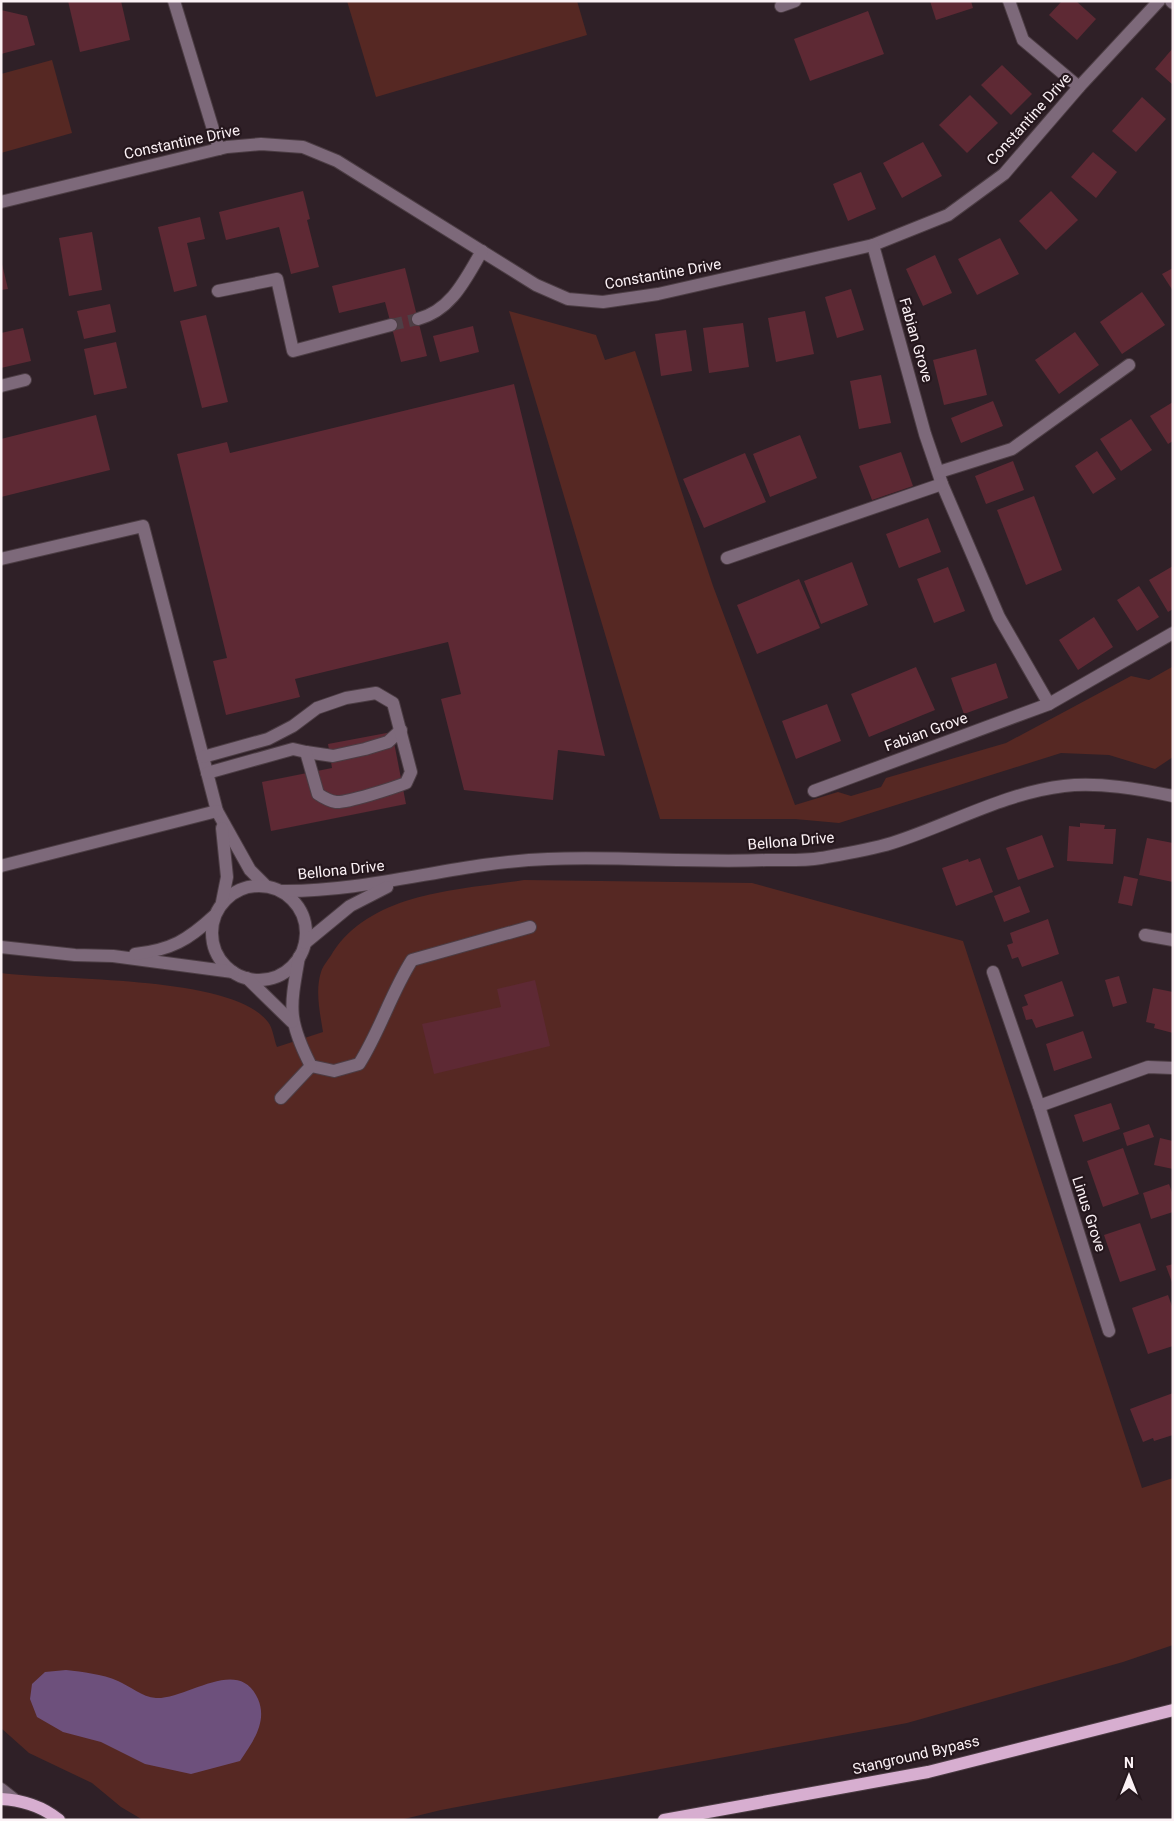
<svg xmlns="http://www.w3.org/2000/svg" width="1174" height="1821" viewBox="0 0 1174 1821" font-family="Roboto,sans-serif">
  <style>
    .green { fill: #562823 }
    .water { fill: #6d507c }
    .building { fill: #5e2934 }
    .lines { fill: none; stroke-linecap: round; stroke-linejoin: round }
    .minor-tunnel { stroke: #4e3f46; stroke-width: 12; stroke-dasharray: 12 6; stroke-linecap: butt }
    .minor-casing { stroke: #4c3d44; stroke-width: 14 }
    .major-casing { stroke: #4c3d44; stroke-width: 14 }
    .minor { stroke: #7d697a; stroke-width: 12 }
    .major { stroke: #d7aed0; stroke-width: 12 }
    .labels { text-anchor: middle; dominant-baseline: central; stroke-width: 4.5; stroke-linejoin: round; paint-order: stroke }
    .street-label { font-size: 15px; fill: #fbf1f5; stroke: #25171d }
  </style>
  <rect width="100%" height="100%" fill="#2f2027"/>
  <g class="green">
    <path d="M 347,1 L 577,1 L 587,35 L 376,97 Z"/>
    <path d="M 52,60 L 72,133 L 1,153 L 1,74 Z"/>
    <path d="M 509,311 L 596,335 L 605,360 L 635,351 L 713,586 L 795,805 L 838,792 L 851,796 L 881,787 L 886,778 L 1006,743 L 1131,676 L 1149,680 L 1172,667 L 1173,652 L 1173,757 L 1155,769 L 1109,755 L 1061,753 L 839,823 L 795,819 L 660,819 Z"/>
    <path d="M 524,880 L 752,883 L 963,941 L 1142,1488 L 1173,1478 L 1173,1645 L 1123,1662 L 907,1723 L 441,1810 L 400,1820 L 143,1820 L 121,1807 L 92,1783 L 29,1753 L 1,1728 L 1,973 C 61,981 233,975 268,1022 C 273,1028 274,1040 277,1047 L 323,1032 C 320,1013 315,991 321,972 C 323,965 330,958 333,952 C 373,892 458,890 524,880 Z"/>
  </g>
  <path class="water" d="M 66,1670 C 83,1672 102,1674 118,1681 C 130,1686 142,1697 156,1698 C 188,1699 239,1655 258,1699 C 268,1722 252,1743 240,1761 L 191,1774 L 145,1764 L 101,1742 L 63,1732 L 37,1717 L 30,1699 L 32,1684 L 45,1672 Z"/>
  <g class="building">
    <path d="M 68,1 L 121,1 L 130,40 L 80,52 Z"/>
    <path d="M 930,1 L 971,1 L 973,8 L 936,20 Z"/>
    <path d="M 1062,1 L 1076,1 L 1096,19 L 1077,40 L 1049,15 Z"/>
    <path d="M 1,10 L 27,16 L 35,45 L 1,54 Z"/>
    <path d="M 868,11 L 884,54 L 810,81 L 794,39 Z"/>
    <path d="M 1173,48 L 1173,85 L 1155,69 Z"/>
    <path d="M 1002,65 L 1032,94 L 1011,115 L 981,85 Z"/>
    <path d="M 970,95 L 998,123 L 967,153 L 939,125 Z"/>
    <path d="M 1142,97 L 1166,119 L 1136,152 L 1112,131 Z"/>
    <path d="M 923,142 L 942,176 L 902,198 L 883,163 Z"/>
    <path d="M 1093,152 L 1117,172 L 1096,198 L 1071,177 Z"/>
    <path d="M 861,172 L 876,209 L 848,221 L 833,184 Z"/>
    <path d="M 303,191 L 310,219 L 307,220 L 319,267 L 291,274 L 279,227 L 226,240 L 219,212 Z"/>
    <path d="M 1051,191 L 1078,220 L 1046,250 L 1019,221 Z"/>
    <path d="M 200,217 L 205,239 L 187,243 L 197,286 L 174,292 L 158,227 Z"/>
    <path d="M 92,232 L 102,290 L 69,296 L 59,238 Z"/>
    <path d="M 1000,238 L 1019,274 L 977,295 L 958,259 Z"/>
    <path d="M 935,255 L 952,293 L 923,306 L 906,269 Z"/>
    <path d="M 1,260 L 8,289 L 1,290 Z"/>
    <path d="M 405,268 L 427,356 L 401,362 L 385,302 L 339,313 L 332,286 Z"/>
    <path d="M 1173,268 L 1173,291 L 1162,274 Z"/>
    <path d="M 851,289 L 864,330 L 837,338 L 825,297 Z"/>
    <path d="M 1142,292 L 1165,325 L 1122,354 L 1100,322 Z"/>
    <path d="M 110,304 L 116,332 L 84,339 L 77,311 Z"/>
    <path d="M 805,311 L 814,354 L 776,362 L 768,318 Z"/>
    <path d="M 206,315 L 228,402 L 202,408 L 180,321 Z"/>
    <path d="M 743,323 L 749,367 L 709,373 L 703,328 Z"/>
    <path d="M 473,326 L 479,352 L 440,362 L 433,336 Z"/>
    <path d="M 23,328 L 31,361 L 1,368 L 1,333 Z"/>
    <path d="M 686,330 L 692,371 L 661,376 L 655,334 Z"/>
    <path d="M 1075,332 L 1099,365 L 1059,394 L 1035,360 Z"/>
    <path d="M 116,342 L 127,388 L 94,395 L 84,349 Z"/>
    <path d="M 976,349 L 987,395 L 944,405 L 933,360 Z"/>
    <path d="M 881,375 L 891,423 L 859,429 L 850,381 Z"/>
    <path d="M 514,384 L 605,756 L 558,750 L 553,800 L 464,790 L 441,699 L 461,694 L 448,642 L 295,679 L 300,697 L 226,715 L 213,661 L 227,658 L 177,454 L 227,442 L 230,453 Z"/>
    <path d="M 993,401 L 1003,426 L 961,443 L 951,418 Z"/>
    <path d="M 1173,402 L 1173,441 L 1168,444 L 1150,416 Z"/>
    <path d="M 96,415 L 110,470 L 1,497 L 1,439 Z"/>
    <path d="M 1131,419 L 1152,450 L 1121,471 L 1100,439 Z"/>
    <path d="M 800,435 L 817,478 L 770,497 L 753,454 Z"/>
    <path d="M 1097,451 L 1116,479 L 1093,494 L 1075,466 Z"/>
    <path d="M 901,452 L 913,486 L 872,500 L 859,466 Z"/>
    <path d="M 745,453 L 766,502 L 704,528 L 683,479 Z"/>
    <path d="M 1013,461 L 1024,490 L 986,504 L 975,476 Z"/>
    <path d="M 1034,496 L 1062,570 L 1026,585 L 997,510 Z"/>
    <path d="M 928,518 L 941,552 L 899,568 L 886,534 Z"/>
    <path d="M 852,562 L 868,605 L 821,624 L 804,581 Z"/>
    <path d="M 1173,566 L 1173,609 L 1168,612 L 1149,580 Z"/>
    <path d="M 948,567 L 965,611 L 934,623 L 917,579 Z"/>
    <path d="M 799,579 L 820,628 L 757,654 L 737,605 Z"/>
    <path d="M 1139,586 L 1159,617 L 1137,631 L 1117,600 Z"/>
    <path d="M 1094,617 L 1113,647 L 1078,670 L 1059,640 Z"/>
    <path d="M 996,663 L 1008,698 L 964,714 L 951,678 Z"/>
    <path d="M 916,667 L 935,710 L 869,737 L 851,694 Z"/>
    <path d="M 827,704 L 841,741 L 796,759 L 782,721 Z"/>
    <path d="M 392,732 L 406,804 L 271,831 L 262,782 L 332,768 L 328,744 Z"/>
    <path d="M 1080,823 L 1105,825 L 1104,829 L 1116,829 L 1113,864 L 1067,861 L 1069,826 L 1080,827 Z"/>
    <path d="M 1042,835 L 1054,867 L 1018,880 L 1006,848 Z"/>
    <path d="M 1147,838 L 1173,843 L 1173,882 L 1139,875 Z"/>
    <path d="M 980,858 L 993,892 L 956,906 L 942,868 L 968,859 L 969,862 Z"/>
    <path d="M 1124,876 L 1138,879 L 1132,906 L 1118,903 Z"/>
    <path d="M 1020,886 L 1030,912 L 1004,922 L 994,896 Z"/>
    <path d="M 1048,919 L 1059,954 L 1022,967 L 1018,957 L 1012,959 L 1007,945 L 1013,943 L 1010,933 Z"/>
    <path d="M 1119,976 L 1127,1003 L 1113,1007 L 1105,980 Z"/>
    <path d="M 535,980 L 550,1046 L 434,1074 L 422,1024 L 501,1007 L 497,989 Z"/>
    <path d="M 1062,981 L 1074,1016 L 1036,1028 L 1032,1019 L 1026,1020 L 1022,1007 L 1028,1005 L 1024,995 Z"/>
    <path d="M 1153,988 L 1173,992 L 1173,1033 L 1154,1028 L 1155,1024 L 1146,1022 Z"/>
    <path d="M 1083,1031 L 1092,1058 L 1054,1071 L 1046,1044 Z"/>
    <path d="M 1111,1103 L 1120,1129 L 1083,1142 L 1074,1115 Z"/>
    <path d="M 1149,1124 L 1154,1137 L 1127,1146 L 1123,1133 Z"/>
    <path d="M 1160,1138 L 1173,1141 L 1173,1169 L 1154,1165 Z"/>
    <path d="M 1123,1148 L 1139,1194 L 1103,1207 L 1087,1161 Z"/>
    <path d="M 1169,1184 L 1173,1195 L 1173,1212 L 1151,1219 L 1143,1193 Z"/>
    <path d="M 1140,1223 L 1156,1270 L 1120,1282 L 1104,1235 Z"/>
    <path d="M 1173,1264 L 1173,1285 L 1166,1266 Z"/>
    <path d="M 1168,1295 L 1173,1309 L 1173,1346 L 1148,1354 L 1132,1308 Z"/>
    <path d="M 1173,1393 L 1173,1435 L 1154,1441 L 1153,1438 L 1143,1442 L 1130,1409 Z"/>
  </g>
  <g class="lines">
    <path class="minor-tunnel" d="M 391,325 L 418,319"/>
    <defs>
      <g id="minor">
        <path d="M 174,1 L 219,149"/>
        <path d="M 1009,1 L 1023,40 L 1079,87"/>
        <path d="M 1171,1 L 1173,3"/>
        <path d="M 781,6 L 795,1"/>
        <path d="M 1,202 L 227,147 L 261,144 L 303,147 L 337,161 L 536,285 L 568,299 L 603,302 L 658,294 L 873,245 L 948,215 L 1004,174 L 1079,87 L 1159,1"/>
        <path d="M 873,245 L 925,434 L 942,484 L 999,617 L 1049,704"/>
        <path d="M 218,291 L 277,279 L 293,351 L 391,325"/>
        <path d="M 418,319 C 452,310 466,278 482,251"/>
        <path d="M 1,386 L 25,380"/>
        <path d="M 939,472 L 1012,449 L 1129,365"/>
        <path d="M 727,558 L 942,484"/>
        <path d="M 1,559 L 143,526 L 217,811 L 250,870 L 266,886"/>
        <path d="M 306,752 L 333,756 L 365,749 L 388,742 L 401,730"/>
        <path d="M 203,757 L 268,739 L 293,726 L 317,708 L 346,698 L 376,693 L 393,703 L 411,772 L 406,783 C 393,788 347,803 336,802 C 329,801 324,798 318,794 L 306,752 L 293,749 L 207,773"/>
        <path d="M 814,791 L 1049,704 L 1173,633"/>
        <path d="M 1,866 L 217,811"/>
        <circle cx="259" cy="933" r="47"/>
        <path d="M 282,891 C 372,892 458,862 548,859 C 620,856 693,863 766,860 C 784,860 803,861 821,858 C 844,854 869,850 892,843 C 949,825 1004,793 1064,786 C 1099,782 1139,789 1173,796"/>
        <path d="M 222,902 L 227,877 L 222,828"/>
        <path d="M 1145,935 L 1173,940"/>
        <path d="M 305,943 L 350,906 L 387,887"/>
        <path d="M 1,947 L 75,955 L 113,956 L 233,972"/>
        <path d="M 135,954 C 171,950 188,940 214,916"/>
        <path d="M 299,957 C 290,1008 287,1019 311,1066 L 334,1071 L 359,1064 C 380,1031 391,993 412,960 L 530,927"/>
        <path d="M 993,972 L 1039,1106 L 1109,1331"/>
        <path d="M 247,978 L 292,1022"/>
        <path d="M 281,1098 L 311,1066"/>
        <path d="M 1039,1106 L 1148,1067 L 1173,1068"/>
        <path d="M 1,1789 L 15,1800"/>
      </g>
      <g id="major">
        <path d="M 1,1799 C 22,1800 43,1807 59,1820"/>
        <path d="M 664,1820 L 928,1772 L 1173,1710"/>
      </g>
    </defs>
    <use href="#minor" class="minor-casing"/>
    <use href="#major" class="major-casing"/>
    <use href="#minor" class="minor"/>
    <use href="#major" class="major"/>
  </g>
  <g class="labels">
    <g class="street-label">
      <text transform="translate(1029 119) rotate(-48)">Constantine Drive</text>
      <text transform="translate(182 142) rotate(-12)">Constantine Drive</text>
      <text transform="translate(663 274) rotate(-10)">Constantine Drive</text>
      <text transform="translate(916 340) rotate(74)">Fabian Grove</text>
      <text transform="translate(926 732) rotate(-20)">Fabian Grove</text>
      <text transform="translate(791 841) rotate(-5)">Bellona Drive</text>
      <text transform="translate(341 870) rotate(-6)">Bellona Drive</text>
      <text transform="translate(1089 1214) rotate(72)">Linus Grove</text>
      <text transform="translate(916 1755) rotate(-13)">Stanground Bypass</text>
    </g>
  </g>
  <rect width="1174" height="1821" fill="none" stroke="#fbf1f5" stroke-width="5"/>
  <g transform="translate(1129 1776)" stroke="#25171d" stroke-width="4" paint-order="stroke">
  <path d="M0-4L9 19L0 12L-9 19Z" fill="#fbf1f5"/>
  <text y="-8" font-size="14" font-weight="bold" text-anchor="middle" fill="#fbf1f5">N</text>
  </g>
</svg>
